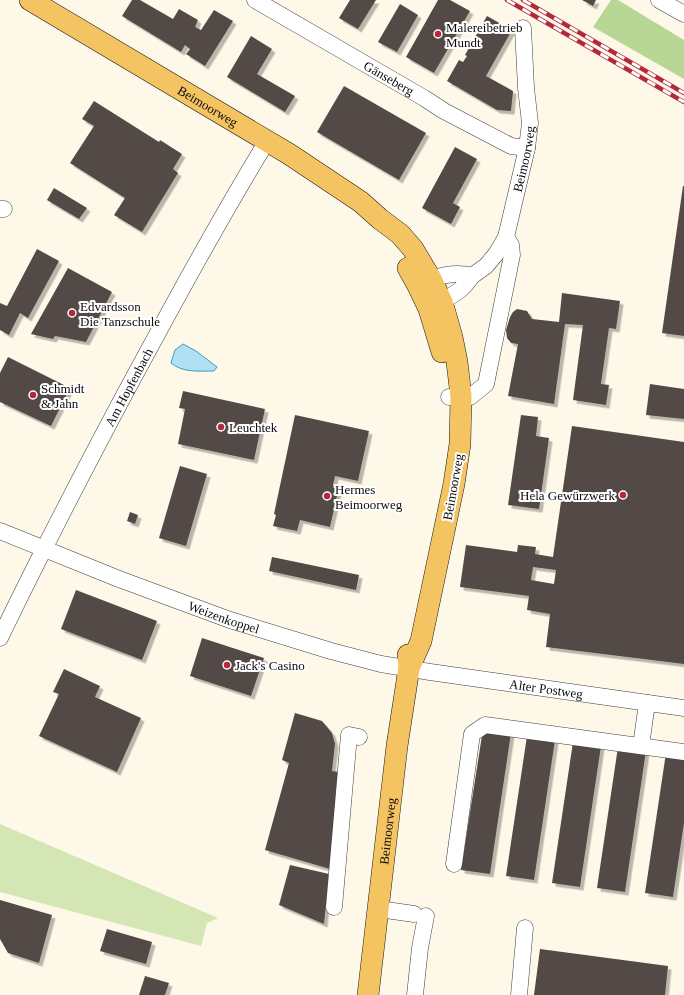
<svg xmlns="http://www.w3.org/2000/svg" width="684" height="995" viewBox="0 0 684 995" font-family="Georgia,serif">
  <style>
    .green { fill: #d3e6b4 }
    .forest { fill: #b8d694 }
    .water { fill: #afe0f3; stroke: #399cc8 }
    .building { fill: #524a47; fill-rule: evenodd; filter: url(#shadow) }
    .lines { fill: none; stroke-linecap: round; stroke-linejoin: round }
    .minor-casing { stroke: #3d3d3d; stroke-width: 17 }
    .major-casing { stroke: #1b1b1b; stroke-width: 22 }
    .minor { stroke: #fff; stroke-width: 16 }
    .major { stroke: #f4c362; stroke-width: 21 }
    .rail-casing { stroke: #b4283c; stroke-width: 4.5 }
    .rail { stroke: #fff; stroke-width: 3; stroke-dasharray: 9; stroke-linecap: butt }
    .poi-dot { fill: #b4283c; stroke: #fff; stroke-width: 1.5 }
    .labels { text-anchor: middle; dominant-baseline: central; stroke-width: 4; stroke-linejoin: round; paint-order: stroke }
    .poi-label { font-size: 13px; fill: #0a0a0a; stroke: #fff; text-anchor: start }
    .street-label { font-size: 13px; fill: #0a0a0a; stroke: #fff }
  </style>
  <defs>
    <filter id="shadow"><feDropShadow dx="3.5" dy="3.5" stdDeviation="0" flood-color="#0004"/></filter>
  </defs>
  <rect width="100%" height="100%" fill="#fef8e8"/>
  <path class="green" d="M 0,824 L 218,918 L 207,923 L 201,946 L 0,892 Z"/>
  <path class="forest" d="M 611,0 L 618,0 L 684,40 L 684,79 L 593,27 Z"/>
  <path class="water" d="M 183,344 L 196,351 L 217,367 L 214,371 C 199,371 183,373 171,363 L 175,350 Z"/>
  <g class="building">
    <path d="M 132,0 L 140,0 L 173,19 L 179,9 L 198,20 L 195,27 L 201,30 L 214,10 L 233,21 L 205,66 L 186,54 L 190,49 L 185,45 L 181,52 L 122,16 Z"/>
    <path d="M 350,0 L 376,0 L 358,29 L 339,18 Z"/>
    <path d="M 438,0 L 450,0 L 470,11 L 434,73 L 406,57 Z"/>
    <path d="M 582,0 L 596,0 L 593,6 Z"/>
    <path d="M 400,4 L 418,15 L 397,52 L 378,42 Z"/>
    <path d="M 487,16 L 512,30 L 486,76 L 513,91 L 511,111 L 497,110 L 447,81 L 459,60 L 463,62 L 467,56 L 465,55 Z"/>
    <path d="M 251,36 L 272,49 L 257,74 L 295,96 L 285,112 L 227,77 Z"/>
    <path d="M 344,86 L 426,133 L 399,180 L 317,132 Z"/>
    <path d="M 94,101 L 159,142 L 160,140 L 182,154 L 173,169 L 178,173 L 142,232 L 114,215 L 125,198 L 70,163 L 94,126 L 82,119 Z"/>
    <path d="M 455,147 L 477,159 L 453,203 L 460,207 L 451,224 L 422,208 Z"/>
    <path d="M 683,186 L 684,186 L 684,336 L 662,333 Z"/>
    <path d="M 54,188 L 87,208 L 79,219 L 47,200 Z"/>
    <path d="M 37,249 L 59,261 L 28,318 L 20,313 L 9,335 L 0,330 L 0,303 L 7,306 Z"/>
    <path d="M 68,268 L 112,292 L 86,342 L 55,336 L 53,339 L 31,334 Z"/>
    <path d="M 562,293 L 620,301 L 616,329 L 609,328 L 601,384 L 609,385 L 606,405 L 573,400 L 583,325 L 565,324 L 554,404 L 508,396 L 518,344 L 511,343 L 507,338 L 506,330 L 510,317 L 513,312 L 517,309 L 527,311 L 532,319 L 559,322 Z"/>
    <path d="M 8,357 L 70,388 L 51,426 L 0,402 L 0,373 Z"/>
    <path d="M 650,384 L 684,389 L 684,419 L 646,415 Z"/>
    <path d="M 183,391 L 265,409 L 254,460 L 178,444 L 185,409 L 179,408 Z"/>
    <path d="M 295,415 L 369,431 L 358,481 L 335,476 L 333,485 L 339,487 L 330,527 L 300,520 L 297,531 L 273,526 L 276,515 L 274,514 Z"/>
    <path d="M 521,415 L 538,417 L 536,436 L 549,438 L 539,509 L 508,505 Z"/>
    <path d="M 572,426 L 684,442 L 684,664 L 546,647 L 550,614 L 527,610 L 529,596 L 460,587 L 466,545 L 517,552 L 518,545 L 536,547 L 535,554 L 553,557 ZM 533,567 L 556,570 L 554,584 L 531,580 Z"/>
    <path d="M 180,466 L 207,474 L 186,546 L 159,538 Z"/>
    <path d="M 130,512 L 138,515 L 135,524 L 127,521 Z"/>
    <path d="M 272,557 L 359,575 L 356,590 L 269,571 Z"/>
    <path d="M 76,590 L 157,621 L 142,660 L 61,629 Z"/>
    <path d="M 202,638 L 264,658 L 251,696 L 190,676 Z"/>
    <path d="M 64,669 L 100,686 L 95,697 L 141,718 L 117,772 L 39,736 L 59,694 L 53,692 Z"/>
    <path d="M 295,713 L 322,721 L 332,733 L 335,744 L 332,771 L 339,772 L 330,869 L 265,850 L 289,763 L 282,760 Z"/>
    <path d="M 483,729 L 511,733 L 490,874 L 461,870 Z"/>
    <path d="M 527,736 L 555,740 L 534,880 L 506,876 Z"/>
    <path d="M 573,742 L 601,746 L 580,887 L 552,883 Z"/>
    <path d="M 618,747 L 646,751 L 625,892 L 597,888 Z"/>
    <path d="M 666,753 L 684,755 L 684,823 L 673,897 L 645,893 Z"/>
    <path d="M 290,865 L 329,874 L 324,924 L 279,905 Z"/>
    <path d="M 0,900 L 52,915 L 39,963 L 8,953 L 0,939 Z"/>
    <path d="M 107,929 L 152,942 L 146,964 L 100,951 Z"/>
    <path d="M 540,949 L 668,966 L 665,995 L 534,995 Z"/>
    <path d="M 145,976 L 169,983 L 165,995 L 139,995 Z"/>
  </g>
  <g class="lines">
    <defs>
      <g id="minor">
        <path id="s1" d="M 255,0 L 424,98 L 444,111 L 511,146 L 527,148"/>
        <path d="M 659,0 L 684,14"/>
        <path d="M 0,209 L 4,209"/>
        <path d="M 422,284 C 436,276 455,271 472,276"/>
        <path id="s2" d="M 432,307 L 442,302 L 460,290 L 466,284 L 472,276 L 486,266 L 496,254 L 506,237 L 527,148 L 530,123 L 526,88 L 523,28"/>
        <path d="M 449,397 L 470,397 L 486,384 L 512,255 L 511,245 L 506,237"/>
        <path id="s3" d="M 0,531 L 119,579 L 230,620 L 331,651 L 381,664 L 430,672 L 684,708"/>
        <path id="s4" d="M 0,638 C 39,557 80,478 122,399 C 169,312 216,225 267,141"/>
        <path d="M 641,746 L 647,703"/>
        <path d="M 454,864 L 472,734 L 485,725 L 684,752"/>
        <path d="M 334,907 L 349,735 L 359,737"/>
        <path d="M 379,909 L 414,914"/>
        <path d="M 415,995 L 420,948 L 426,916"/>
        <path d="M 519,995 L 525,928"/>
      </g>
      <g id="major">
        <path id="s5" d="M 30,0 L 289,154 L 361,202 L 380,219 L 400,234 L 413,249 L 431,279 L 442,302 L 452,337 L 457,362 L 461,396 L 460,444 L 454,484 L 421,641 L 409,668"/>
        <path d="M 408,268 L 418,286 L 429,309 L 442,352"/>
        <path id="s6" d="M 368,995 L 397,746 L 409,668 L 408,655"/>
      </g>
    </defs>
    <use href="#minor" class="minor-casing"/>
    <use href="#major" class="major-casing"/>
    <use href="#minor" class="minor"/>
    <use href="#major" class="major"/>
    <defs>
      <g id="rail">
        <path d="M 507,0 L 684,102"/>
        <path d="M 523,0 L 684,93"/>
      </g>
    </defs>
    <use href="#rail" class="rail-casing"/>
    <use href="#rail" class="rail"/>
  </g>
  <g class="poi-dot">
    <circle cx="438" cy="34" r="4"/>
    <circle cx="72" cy="313" r="4"/>
    <circle cx="33" cy="395" r="4"/>
    <circle cx="221" cy="427" r="4"/>
    <circle cx="623" cy="495" r="4"/>
    <circle cx="327" cy="496" r="4"/>
    <circle cx="227" cy="665" r="4"/>
  </g>
  <g class="labels">
    <g class="poi-label">
      <text x="446" y="27">Malereibetrieb<tspan x="446" dy="15">Mundt</tspan></text>
      <text x="80" y="306">Edvardsson<tspan x="80" dy="15">Die Tanzschule</tspan></text>
      <text x="41" y="388">Schmidt<tspan x="41" dy="15">&amp; Jahn</tspan></text>
      <text x="229" y="427">Leuchtek</text>
      <text x="335" y="489">Hermes<tspan x="335" dy="15">Beimoorweg</tspan></text>
      <text x="615" y="495" text-anchor="end">Hela Gewürzwerk</text>
      <text x="235" y="665">Jack's Casino</text>
    </g>
    <g class="street-label">
      <text stroke="none"><textPath href="#s1" startOffset="155">Gänseberg</textPath></text>
      <text stroke="none"><textPath href="#s5" startOffset="207">Beimoorweg</textPath></text>
      <text stroke="none"><textPath href="#s2" startOffset="184">Beimoorweg</textPath></text>
      <text stroke="none"><textPath href="#s4" startOffset="282">Am Hopfenbach</textPath></text>
      <text transform="translate(453 487) rotate(-80)">Beimoorweg</text>
      <text stroke="none"><textPath href="#s3" startOffset="240">Weizenkoppel</textPath></text>
      <text stroke="none"><textPath href="#s3" startOffset="571">Alter Postweg</textPath></text>
      <text stroke="none"><textPath href="#s6" startOffset="165">Beimoorweg</textPath></text>
    </g>
  </g>
</svg>
